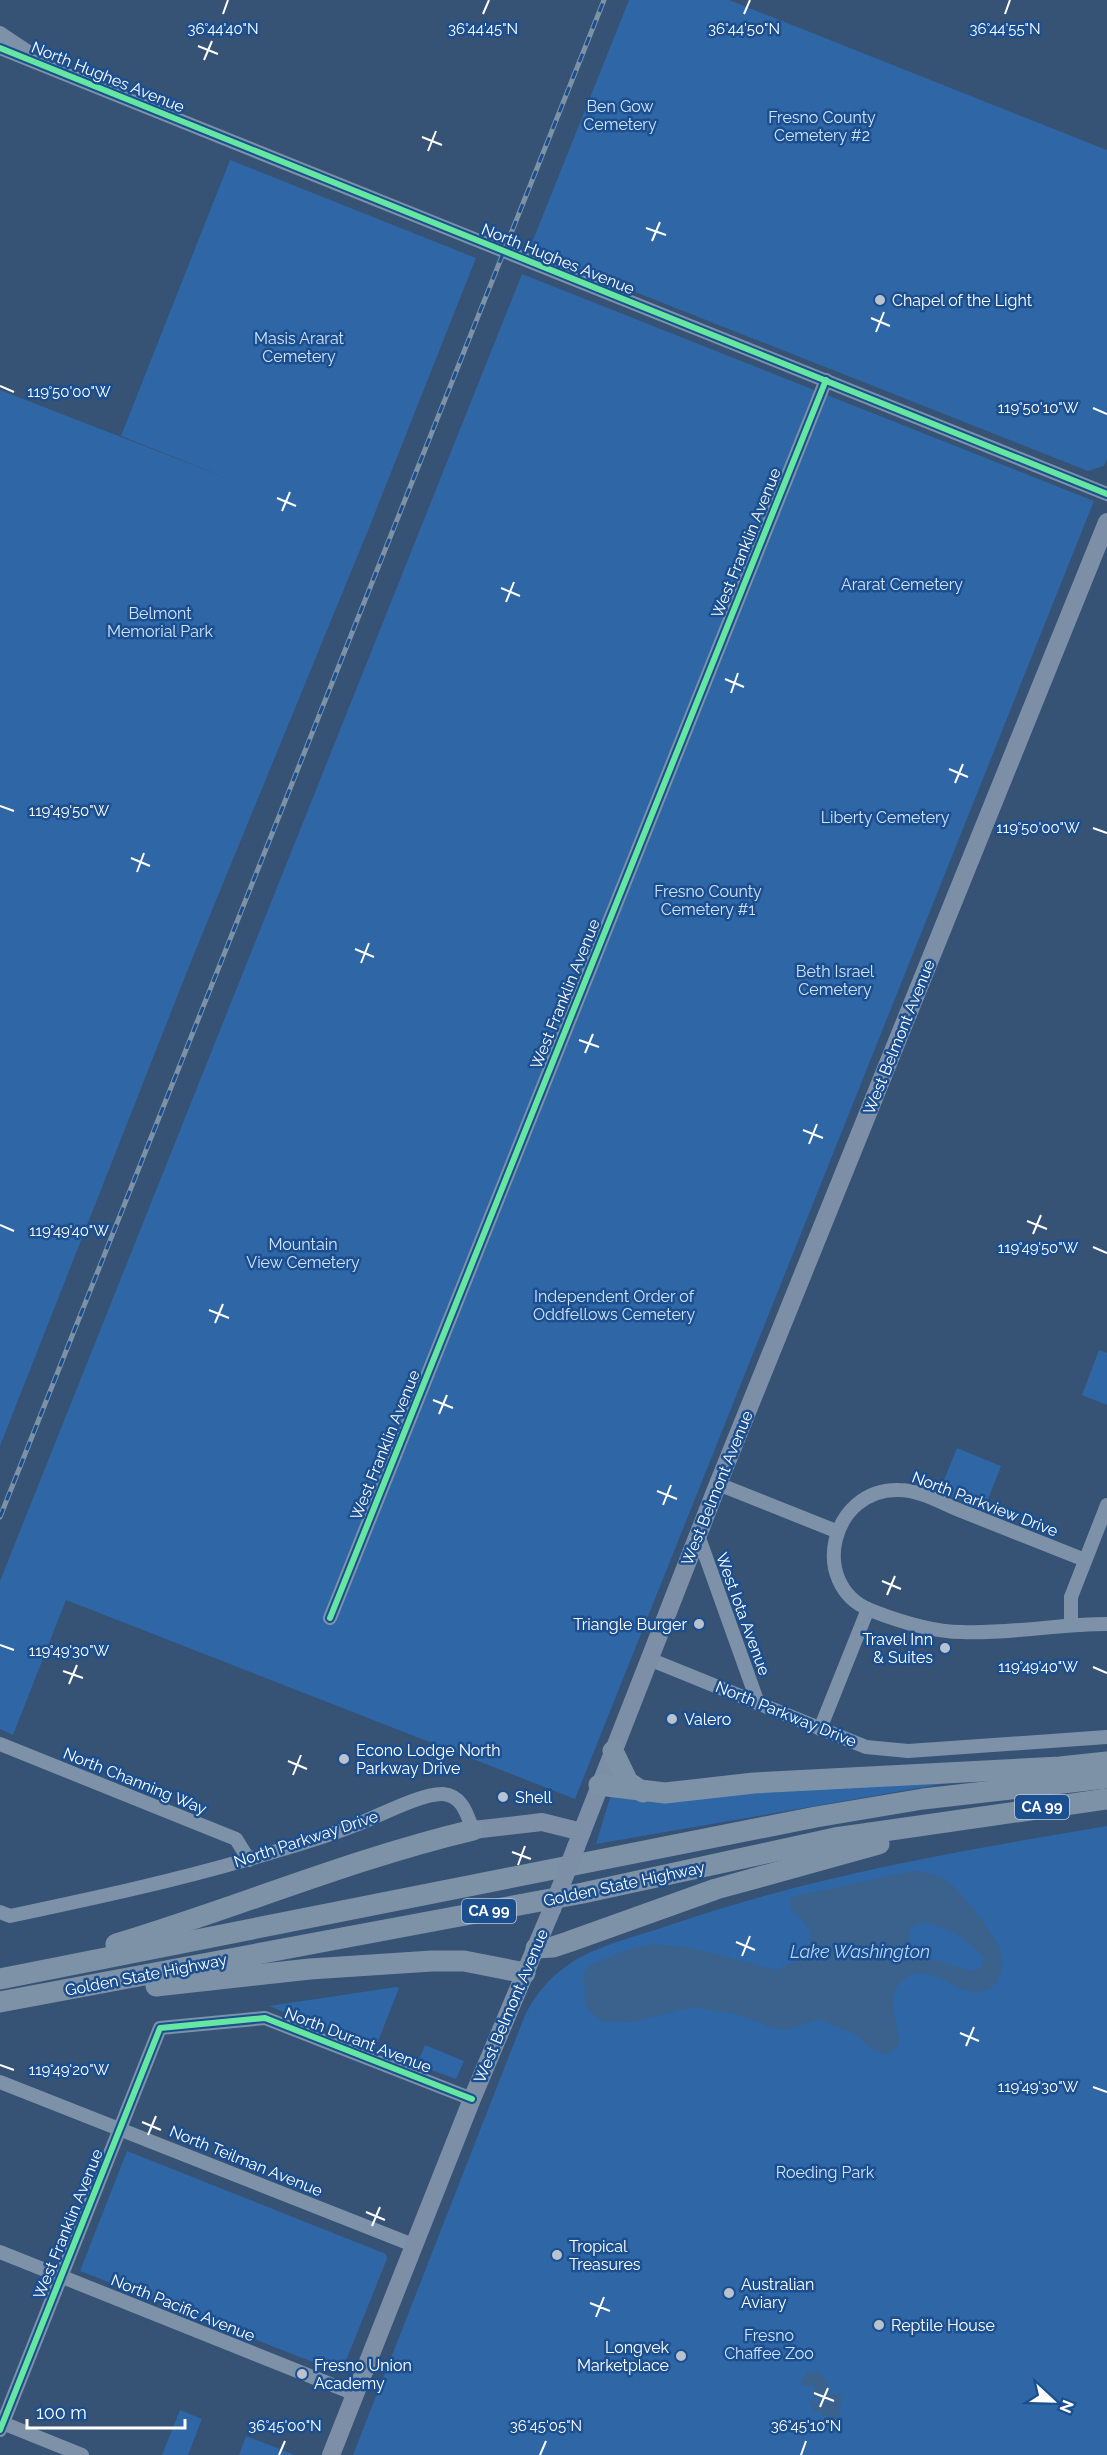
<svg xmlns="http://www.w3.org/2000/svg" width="1107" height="2455" viewBox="0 0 1107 2455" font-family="Raleway,sans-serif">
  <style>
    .green { fill: #2f66a5 }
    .water { fill: #3b618d; fill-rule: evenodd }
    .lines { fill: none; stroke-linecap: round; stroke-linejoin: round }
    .minor { stroke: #7d92a8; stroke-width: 14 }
    .major { stroke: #7d8ea7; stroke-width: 18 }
    .highway { stroke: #7e92a7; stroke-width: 21 }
    .rail-casing { stroke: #7e92a7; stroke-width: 5 }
    .rail { stroke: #1b4f8f; stroke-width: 3; stroke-dasharray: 9; stroke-linecap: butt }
    .major-bridge { stroke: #7d8ea7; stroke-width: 18 }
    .cycleway-casing { stroke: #1b4f8f; stroke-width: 10 }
    .cycleway { stroke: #66e7a1; stroke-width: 6 }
    .ticks { fill: none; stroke: #fff; stroke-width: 2 }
    .poi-dot { fill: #b9c2ce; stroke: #1b4f8f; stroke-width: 2 }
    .labels { text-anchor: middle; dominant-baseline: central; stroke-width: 5; stroke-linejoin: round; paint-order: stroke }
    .shield { fill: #1b4f8f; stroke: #bbcadd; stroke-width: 1.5 }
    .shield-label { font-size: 15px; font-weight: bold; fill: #fff }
    .street-label { font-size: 16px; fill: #fff; stroke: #1b4f8f }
    .park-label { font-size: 16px; fill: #cfe3fa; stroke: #1b4f8f }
    .poi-label { font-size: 16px; fill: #fff; stroke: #1b4f8f; text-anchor: start }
    .water-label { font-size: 18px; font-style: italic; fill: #b5d3f5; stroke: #1b4f8f }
    .ticks-label { font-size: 15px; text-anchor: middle; fill: #fff; stroke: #1b4f8f; stroke-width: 5; stroke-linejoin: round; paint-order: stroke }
  </style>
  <rect width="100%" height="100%" fill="#365274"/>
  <g class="green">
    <path d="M 629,0 L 729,0 L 1107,150 L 1107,459 L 1104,466 L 1088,471 L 529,250 Z"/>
    <path d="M 230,160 L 476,258 L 367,533 L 190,964 L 0,1446 L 0,390 L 237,482 L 121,436 Z"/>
    <path d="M 522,274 L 1094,501 L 575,1799 L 66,1600 L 13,1735 L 0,1729 L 0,1581 Z"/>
    <path d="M 1099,1350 L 1107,1353 L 1107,1405 L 1082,1395 Z"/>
    <path d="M 957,1448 L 1001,1466 L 984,1510 L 939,1492 Z"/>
    <path d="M 954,1782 L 596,1844 L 612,1791 Z"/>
    <path d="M 1107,1826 L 1107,2455 L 353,2455 L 525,2015 C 536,1993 551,1976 572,1962 C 601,1944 638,1936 670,1925 C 812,1876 959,1851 1107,1826 Z"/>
    <path d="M 396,1987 L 399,1988 L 375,2049 L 269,2006 Z"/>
    <path d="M 425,2045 L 464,2061 L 456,2079 L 417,2065 Z"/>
    <path d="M 127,2151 L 386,2254 L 387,2259 L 341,2373 L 80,2271 Z"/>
    <path d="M 180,2410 L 202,2419 L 188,2455 L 162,2455 Z"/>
    <path d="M 246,2436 L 295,2455 L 239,2455 Z"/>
  </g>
  <g class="water">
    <path d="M 912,1871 C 927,1872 939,1874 950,1883 C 963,1893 1001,1943 1002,1957 C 1003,1966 999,1982 992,1987 C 963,2008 933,1955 903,1980 C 883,1996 900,2025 899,2045 L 887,2054 L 873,2050 L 857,2035 L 819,2019 L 789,2029 L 777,2029 L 735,2014 L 694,2007 L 630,2022 L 601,2021 L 588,2010 L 585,2002 L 584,1974 L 588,1966 L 627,1950 L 651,1944 L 680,1947 L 700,1950 L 775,1970 L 795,1962 L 809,1944 L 811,1932 L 802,1919 L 791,1910 L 790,1902 L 793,1897 ZM 923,1922 C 948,1928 967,1938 984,1958 L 981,1968 L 971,1971 L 916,1954 L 910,1943 L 909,1929 Z"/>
    <path d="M 809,2370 L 811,2373 L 818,2371 L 827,2381 L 830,2394 L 843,2395 L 838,2417 L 833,2419 L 827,2415 L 823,2417 L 821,2411 L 815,2412 L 810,2400 L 816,2403 L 820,2402 L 819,2399 L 812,2396 L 815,2386 L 804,2386 L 801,2384 Z"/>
  </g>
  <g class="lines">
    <g class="minor">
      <path d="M 0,33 L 27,51"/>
      <path d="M 0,48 L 1107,494"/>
      <path d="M 718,1484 L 836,1531"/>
      <path d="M 698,1535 L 758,1703"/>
      <path d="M 1085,1560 C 1043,1543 1001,1527 959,1510 C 940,1502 919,1490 899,1490 C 831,1488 808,1584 870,1610 C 898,1621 932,1632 962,1632 C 1011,1634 1059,1624 1107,1624"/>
      <path d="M 330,1618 L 826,380"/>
      <path d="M 1071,1624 L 1071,1597 L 1107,1505"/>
      <path d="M 649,1659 L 866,1747 L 908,1751 L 1107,1737"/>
      <path d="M 820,1729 L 868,1609"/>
      <path d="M 0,1744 L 236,1839 L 249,1860"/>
      <path d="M 0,1912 L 10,1916 C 90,1899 170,1882 249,1859 C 284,1849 320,1839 353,1826 C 375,1818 421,1793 443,1794 C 463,1796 467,1815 473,1830"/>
      <path d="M 0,2082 L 413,2245"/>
      <path d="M 0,2252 L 355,2394"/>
      <path d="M 0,2422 L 82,2455"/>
      <path d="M 0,2430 L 160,2028 L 265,2018 L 472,2099"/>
    </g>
    <g class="major">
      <path d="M 473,1830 L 542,1822 L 582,1832"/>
      <path d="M 576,1847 L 718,1484 L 1107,522"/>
      <path d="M 331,2455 L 472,2099 L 552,1909"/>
    </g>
    <g class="highway">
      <path d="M 613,1751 L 628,1782 L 643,1792"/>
      <path d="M 599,1785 L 665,1793 L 754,1783 L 1060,1767 L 1107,1762"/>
      <path d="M 116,1944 C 236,1908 351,1859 473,1830"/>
      <path d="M 536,1948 L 553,1947 L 568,1942 L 716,1889 L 879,1844"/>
      <path d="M 0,1979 L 816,1817 L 923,1799 L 1107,1778"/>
      <path d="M 156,1986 L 310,1969 L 432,1961 L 464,1961 L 525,1973"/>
      <path d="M 0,2002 L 583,1893 L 835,1838 L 1107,1799"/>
    </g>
    <defs>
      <path id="rail" d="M 0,1517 L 604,0"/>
    </defs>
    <use href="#rail" class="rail-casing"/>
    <use href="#rail" class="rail"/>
    <path class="major-bridge" d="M 552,1909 L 576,1847"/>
    <defs>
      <g id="cycleway">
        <path d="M 0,48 L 1107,494"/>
        <path d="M 330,1618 L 826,380"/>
        <path d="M 0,2430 L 160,2028 L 265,2018 L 472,2099"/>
      </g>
    </defs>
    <use href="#cycleway" class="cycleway-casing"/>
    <use href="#cycleway" class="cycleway"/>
  </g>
  <path class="ticks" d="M 223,14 L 228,0M 483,14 L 489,0M 744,14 L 750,0M 1005,14 L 1010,0M 198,46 L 218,54M 204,60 L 212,41M 422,137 L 442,145M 428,151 L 436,131M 646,228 L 666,235M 652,241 L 660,222M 871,318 L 890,326M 876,332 L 884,312M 0,386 L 14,392M 1093,408 L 1107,414M 277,498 L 296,506M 282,511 L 290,492M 501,588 L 520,596M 506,602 L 514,582M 725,679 L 744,687M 731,693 L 738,673M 949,769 L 968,777M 955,783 L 963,764M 0,806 L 14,811M 1093,828 L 1107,833M 131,858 L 150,866M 137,872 L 144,853M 355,949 L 374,957M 361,963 L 369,943M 579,1040 L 599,1047M 585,1053 L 593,1034M 803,1130 L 823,1138M 809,1144 L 817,1124M 1027,1221 L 1047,1229M 0,1225 L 14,1231M 1033,1234 L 1041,1215M 1093,1247 L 1107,1253M 209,1310 L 229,1318M 215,1323 L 223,1304M 433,1400 L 453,1408M 439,1414 L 447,1395M 657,1491 L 677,1499M 663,1505 L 671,1485M 882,1581 L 901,1589M 887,1595 L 895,1576M 0,1645 L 14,1650M 1093,1667 L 1107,1673M 63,1671 L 83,1678M 69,1684 L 77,1665M 288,1761 L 307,1769M 293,1775 L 301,1755M 512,1852 L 531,1859M 518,1865 L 525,1846M 736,1942 L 755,1950M 742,1956 L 750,1936M 960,2033 L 979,2041M 966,2046 L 974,2027M 0,2065 L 14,2070M 1093,2087 L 1107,2092M 142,2122 L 161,2130M 148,2135 L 156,2116M 366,2212 L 385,2220M 372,2226 L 380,2207M 590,2303 L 610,2311M 596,2317 L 604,2297M 814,2393 L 834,2401M 820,2407 L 828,2388M 279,2455 L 285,2441M 540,2455 L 546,2441M 801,2455 L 806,2441"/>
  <g class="poi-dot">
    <circle cx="880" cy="300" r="6"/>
    <circle cx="699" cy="1624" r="6"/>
    <circle cx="945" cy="1648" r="6"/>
    <circle cx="672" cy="1719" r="6"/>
    <circle cx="344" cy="1759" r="6"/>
    <circle cx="503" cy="1797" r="6"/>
    <circle cx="557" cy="2255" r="6"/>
    <circle cx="729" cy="2293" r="6"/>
    <circle cx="879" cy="2325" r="6"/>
    <circle cx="681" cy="2356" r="6"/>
    <circle cx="302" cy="2374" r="6"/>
  </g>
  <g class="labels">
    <g class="shield">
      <rect x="1015" y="1795" width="54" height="24" rx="4.5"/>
      <rect x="462" y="1899" width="54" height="24" rx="4.5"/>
    </g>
    <g class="shield-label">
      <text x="1042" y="1807">CA 99</text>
      <text x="489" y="1911">CA 99</text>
    </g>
    <g class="street-label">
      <text transform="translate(108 77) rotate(22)">North Hughes Avenue</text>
      <text transform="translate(558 259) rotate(22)">North Hughes Avenue</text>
      <text transform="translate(746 543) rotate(-68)">West Franklin Avenue</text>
      <text transform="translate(565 994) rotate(-68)">West Franklin Avenue</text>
      <text transform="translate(899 1037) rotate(-68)">West Belmont Avenue</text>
      <text transform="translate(385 1445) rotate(-68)">West Franklin Avenue</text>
      <text transform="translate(717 1488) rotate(-68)">West Belmont Avenue</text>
      <text transform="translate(985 1504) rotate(21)">North Parkview Drive</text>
      <text transform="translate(743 1614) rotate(70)">West Iota Avenue</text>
      <text transform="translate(786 1714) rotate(22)">North Parkway Drive</text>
      <text transform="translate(135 1781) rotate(22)">North Channing Way</text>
      <text transform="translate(306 1839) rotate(-18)">North Parkway Drive</text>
      <text transform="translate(624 1884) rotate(-12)">Golden State Highway</text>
      <text transform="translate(146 1975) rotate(-11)">Golden State Highway</text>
      <text transform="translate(511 2006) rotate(-67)">West Belmont Avenue</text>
      <text transform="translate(358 2040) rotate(21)">North Durant Avenue</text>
      <text transform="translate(246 2161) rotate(22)">North Teilman Avenue</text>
      <text transform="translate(68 2224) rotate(-68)">West Franklin Avenue</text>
      <text transform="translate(183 2308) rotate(22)">North Pacific Avenue</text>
    </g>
    <g class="park-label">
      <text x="620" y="106">Ben Gow<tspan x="620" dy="18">Cemetery</tspan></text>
      <text x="822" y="117">Fresno County<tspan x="822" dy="18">Cemetery #2</tspan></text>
      <text x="299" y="338">Masis Ararat<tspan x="299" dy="18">Cemetery</tspan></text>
      <text x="902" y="584">Ararat Cemetery</text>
      <text x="160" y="613">Belmont<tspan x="160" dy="18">Memorial Park</tspan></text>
      <text x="885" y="817">Liberty Cemetery</text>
      <text x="708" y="891">Fresno County<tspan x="708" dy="18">Cemetery #1</tspan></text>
      <text x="835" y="971">Beth Israel<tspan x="835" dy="18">Cemetery</tspan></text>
      <text x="303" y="1244">Mountain<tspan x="303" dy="18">View Cemetery</tspan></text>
      <text x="614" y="1296">Independent Order of<tspan x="614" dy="18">Oddfellows Cemetery</tspan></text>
      <text x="825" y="2172">Roeding Park</text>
      <text x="769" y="2335">Fresno<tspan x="769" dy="18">Chaffee Zoo</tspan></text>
    </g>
    <g class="poi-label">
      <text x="892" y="300">Chapel of the Light</text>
      <text x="687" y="1624" text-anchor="end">Triangle Burger</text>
      <text x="933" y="1639" text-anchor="end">Travel Inn<tspan x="933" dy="18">&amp; Suites</tspan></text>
      <text x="684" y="1719">Valero</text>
      <text x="356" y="1750">Econo Lodge North<tspan x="356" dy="18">Parkway Drive</tspan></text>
      <text x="515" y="1797">Shell</text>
      <text x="569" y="2246">Tropical<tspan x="569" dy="18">Treasures</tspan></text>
      <text x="741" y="2284">Australian<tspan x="741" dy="18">Aviary</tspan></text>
      <text x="891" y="2325">Reptile House</text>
      <text x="669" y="2347" text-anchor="end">Longvek<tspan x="669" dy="18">Marketplace</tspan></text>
      <text x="314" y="2365">Fresno Union<tspan x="314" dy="18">Academy</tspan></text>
    </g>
    <g class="water-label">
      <text x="860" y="1951">Lake Washington</text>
    </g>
  </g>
  <g class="ticks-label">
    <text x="744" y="34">36°44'50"N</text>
    <text x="1005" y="34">36°44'55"N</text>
    <text x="223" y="34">36°44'40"N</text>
    <text x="483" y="34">36°44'45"N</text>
    <text x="69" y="397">119°50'00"W</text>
    <text x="1038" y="413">119°50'10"W</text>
    <text x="69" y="816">119°49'50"W</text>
    <text x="1038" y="833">119°50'00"W</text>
    <text x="69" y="1236">119°49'40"W</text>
    <text x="1038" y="1253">119°49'50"W</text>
    <text x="69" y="1656">119°49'30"W</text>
    <text x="1038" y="1672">119°49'40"W</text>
    <text x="69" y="2075">119°49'20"W</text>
    <text x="1038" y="2092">119°49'30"W</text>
    <text x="285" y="2431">36°45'00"N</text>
    <text x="546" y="2431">36°45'05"N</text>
    <text x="806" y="2431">36°45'10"N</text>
  </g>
  <g transform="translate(1053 2401) rotate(112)" stroke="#1b4f8f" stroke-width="4.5" paint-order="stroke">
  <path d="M0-4.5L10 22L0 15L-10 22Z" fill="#ffffff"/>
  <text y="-9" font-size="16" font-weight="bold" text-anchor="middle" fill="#ffffff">N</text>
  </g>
  <path d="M27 2419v9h158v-9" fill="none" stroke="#ffffff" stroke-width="3"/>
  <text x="36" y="2419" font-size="18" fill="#ffffff" stroke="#1b4f8f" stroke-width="4.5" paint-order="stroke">100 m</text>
</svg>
